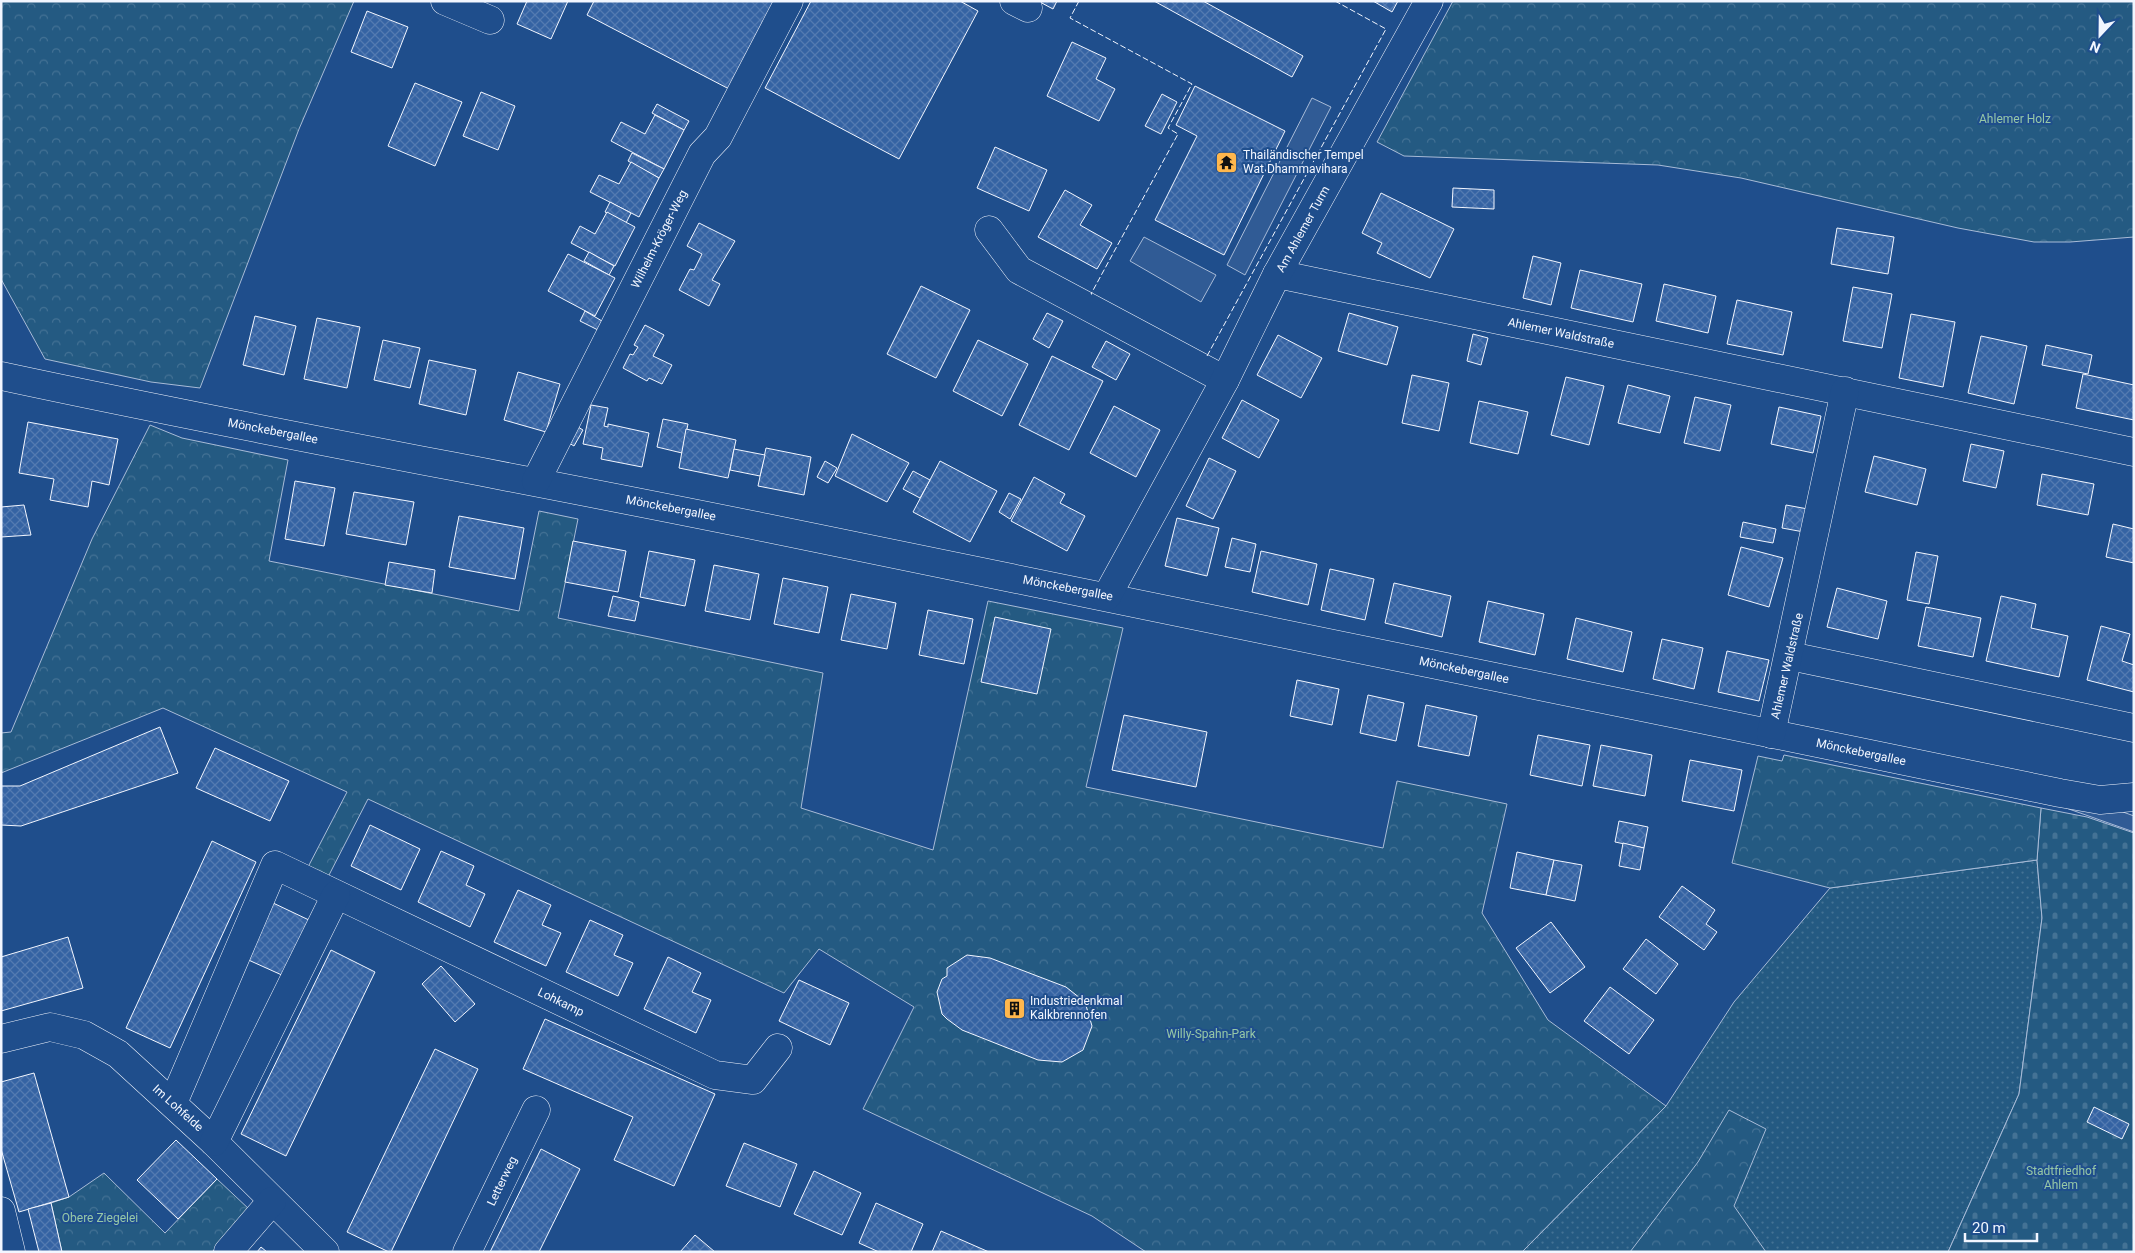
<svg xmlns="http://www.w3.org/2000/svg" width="2135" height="1253" viewBox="0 0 2135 1253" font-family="Roboto,sans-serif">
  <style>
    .grass { fill: url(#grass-dots); stroke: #a8bbd7 }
    .cemetery { fill: url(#cemetery-stones); stroke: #a8bbd7 }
    .park { fill: url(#park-crowns); stroke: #a8bbd7 }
    .parking { fill: #305b95; stroke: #a8bbd7 }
    .building { fill: url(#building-cross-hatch); stroke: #f2f6ff }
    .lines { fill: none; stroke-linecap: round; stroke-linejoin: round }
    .minor-casing { stroke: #f2f6ff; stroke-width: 29 }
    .minor { stroke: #1f4e8c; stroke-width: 28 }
    .fence { stroke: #f2f6ff; stroke-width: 1; stroke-dasharray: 6 2.5; stroke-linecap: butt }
    .labels { text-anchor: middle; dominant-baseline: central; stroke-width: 4; stroke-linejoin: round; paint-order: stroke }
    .park-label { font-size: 12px; fill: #97c8a6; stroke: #1f4e8c }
    .poi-label { font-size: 12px; fill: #f2f6ff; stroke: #1f4e8c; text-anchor: start }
    .street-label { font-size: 12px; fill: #f2f6ff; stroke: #1f4e8c }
  </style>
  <defs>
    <pattern id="grass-dots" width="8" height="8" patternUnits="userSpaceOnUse" patternTransform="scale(1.25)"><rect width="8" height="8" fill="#245a82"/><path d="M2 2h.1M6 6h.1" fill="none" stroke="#447295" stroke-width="1.8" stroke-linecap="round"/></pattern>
    <pattern id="cemetery-stones" width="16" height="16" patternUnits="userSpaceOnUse" patternTransform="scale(1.25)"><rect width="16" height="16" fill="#245a82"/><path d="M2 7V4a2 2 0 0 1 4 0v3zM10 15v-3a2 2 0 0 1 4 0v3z" fill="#447295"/></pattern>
    <pattern id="park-crowns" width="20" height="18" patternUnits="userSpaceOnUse" patternTransform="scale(1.25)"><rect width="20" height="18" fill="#245a82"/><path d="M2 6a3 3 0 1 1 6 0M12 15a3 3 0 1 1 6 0" fill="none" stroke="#447295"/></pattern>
    <pattern id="building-cross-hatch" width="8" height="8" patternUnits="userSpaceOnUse" patternTransform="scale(1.25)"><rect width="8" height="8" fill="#3563a3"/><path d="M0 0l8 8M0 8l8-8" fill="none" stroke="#537ab1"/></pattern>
  </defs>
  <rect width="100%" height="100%" fill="#1f4e8c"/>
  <path class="grass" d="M 2037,860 L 2042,918 L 2019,1094 L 1948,1252 L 1522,1252 L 1666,1106 L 1734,1002 L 1830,888 Z"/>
  <path class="cemetery" d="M 2041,808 L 2087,817 L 2134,833 L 2134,1252 L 1948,1252 L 2019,1094 L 2042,918 L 2037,860 Z"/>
  <g class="park">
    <path d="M 1,1 L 354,1 L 299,129 L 200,388 L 151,382 L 45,359 L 1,279 Z"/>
    <path d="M 1453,1 L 2134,1 L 2134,237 L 2070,242 L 2034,242 L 1958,228 L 1741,178 L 1658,165 L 1404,156 L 1377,142 Z"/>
    <path d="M 150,425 L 182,438 L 288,460 L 269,561 L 519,611 L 539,511 L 578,519 L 558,618 L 823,673 L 801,808 L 933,850 L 988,601 L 1123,628 L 1086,787 L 1383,848 L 1397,781 L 1507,804 L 1482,913 L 1548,1020 L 1666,1106 L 1522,1252 L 1146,1252 L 1092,1216 L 863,1109 L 914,1007 L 819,949 L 784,993 L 368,799 L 328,877 L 308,867 L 347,792 L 163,708 L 1,773 L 1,733 L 11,732 L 92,539 Z"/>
    <path d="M 1784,755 L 2041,808 L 2037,860 L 1830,888 L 1732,863 L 1758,756 L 1782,761 Z"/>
    <path d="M 1729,1110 L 1766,1129 L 1734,1206 L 1766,1252 L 1630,1252 L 1698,1162 Z"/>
    <path d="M 104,1173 L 165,1233 L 217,1179 L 250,1210 L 212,1252 L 62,1252 L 51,1203 L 69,1197 Z"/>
  </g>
  <g class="parking">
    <path d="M 1312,98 L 1331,107 L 1245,275 L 1227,265 Z"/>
    <path d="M 1144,237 L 1216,275 L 1201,302 L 1130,261 Z"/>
    <path d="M 2104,805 L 2134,816 L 2134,832 L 2066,808 Z"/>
  </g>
  <g class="building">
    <path d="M 527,1 L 568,1 L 551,39 L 517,24 Z"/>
    <path d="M 594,1 L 778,1 L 731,90 L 587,15 Z"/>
    <path d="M 811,1 L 960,1 L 978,11 L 899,159 L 765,88 Z"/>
    <path d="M 1038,1 L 1057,1 L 1053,9 Z"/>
    <path d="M 1154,1 L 1203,1 L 1303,56 L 1292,77 Z"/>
    <path d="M 1373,1 L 1398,1 L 1392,12 Z"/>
    <path d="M 367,11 L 408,27 L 392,68 L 351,52 Z"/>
    <path d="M 1072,42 L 1106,58 L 1096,79 L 1115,89 L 1099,121 L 1047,96 Z"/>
    <path d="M 415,83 L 462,102 L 435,166 L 388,146 Z"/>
    <path d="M 1195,86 L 1285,131 L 1224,255 L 1155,220 L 1197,136 L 1176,125 Z"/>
    <path d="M 481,92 L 515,106 L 498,150 L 463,136 Z"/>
    <path d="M 1162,94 L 1177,102 L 1161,134 L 1145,126 Z"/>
    <path d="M 657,104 L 689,121 L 684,130 L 652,113 Z"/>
    <path d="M 655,115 L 684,130 L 664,169 L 611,141 L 621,122 L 645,134 Z"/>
    <path d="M 995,147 L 1047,170 L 1029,211 L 977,188 Z"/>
    <path d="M 632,153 L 664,169 L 659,178 L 628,161 Z"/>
    <path d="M 631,162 L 659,178 L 639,217 L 590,192 L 599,175 L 619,184 Z"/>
    <path d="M 1453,188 L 1494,190 L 1494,209 L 1452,207 Z"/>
    <path d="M 1065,190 L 1092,205 L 1080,225 L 1112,243 L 1097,269 L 1038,237 Z"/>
    <path d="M 1381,193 L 1454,229 L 1430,278 L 1377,253 L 1382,243 L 1362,233 Z"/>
    <path d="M 610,202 L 631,213 L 626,223 L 605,212 Z"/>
    <path d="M 607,212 L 635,227 L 615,266 L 571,243 L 580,226 L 595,234 Z"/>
    <path d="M 699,223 L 735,241 L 712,280 L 720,284 L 709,306 L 679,290 L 690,269 L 694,270 L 702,254 L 687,246 Z"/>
    <path d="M 1837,228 L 1894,237 L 1888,274 L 1831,264 Z"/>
    <path d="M 589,252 L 614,266 L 609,275 L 584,261 Z"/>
    <path d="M 568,254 L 615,278 L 595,316 L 548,291 Z"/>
    <path d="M 1533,256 L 1561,263 L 1551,305 L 1523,298 Z"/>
    <path d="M 1580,270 L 1642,284 L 1633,322 L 1571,308 Z"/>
    <path d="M 1664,284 L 1716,296 L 1708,333 L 1656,321 Z"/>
    <path d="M 921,286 L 970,310 L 936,378 L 887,354 Z"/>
    <path d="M 1853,287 L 1892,294 L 1882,348 L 1843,341 Z"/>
    <path d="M 1737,300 L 1792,312 L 1783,355 L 1727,344 Z"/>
    <path d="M 585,311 L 602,321 L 598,330 L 580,321 Z"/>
    <path d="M 1047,313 L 1063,321 L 1049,348 L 1033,339 Z"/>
    <path d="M 1349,313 L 1398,327 L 1387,365 L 1338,351 Z"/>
    <path d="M 1911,314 L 1955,322 L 1943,387 L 1899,378 Z"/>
    <path d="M 255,316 L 296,326 L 284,375 L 243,365 Z"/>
    <path d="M 317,318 L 360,327 L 347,388 L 304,379 Z"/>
    <path d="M 645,325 L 664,335 L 653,356 L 672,365 L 662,384 L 649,378 L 647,381 L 623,368 L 630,354 L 633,355 L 638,347 L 634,345 Z"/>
    <path d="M 1473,334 L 1488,338 L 1481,365 L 1467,361 Z"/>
    <path d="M 1278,335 L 1322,358 L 1301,398 L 1257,375 Z"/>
    <path d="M 1981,336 L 2027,346 L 2014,404 L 1968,393 Z"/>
    <path d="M 383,340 L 420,348 L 410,388 L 374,380 Z"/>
    <path d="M 978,340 L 1028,364 L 1002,416 L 953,391 Z"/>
    <path d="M 1106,341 L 1130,354 L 1116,380 L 1092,367 Z"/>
    <path d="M 2046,345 L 2092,355 L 2088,374 L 2042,365 Z"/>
    <path d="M 1052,356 L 1103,381 L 1069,450 L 1019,425 Z"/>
    <path d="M 429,360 L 476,370 L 466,415 L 419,404 Z"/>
    <path d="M 518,372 L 560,384 L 546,432 L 504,420 Z"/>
    <path d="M 2083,374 L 2134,385 L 2134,420 L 2076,408 Z"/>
    <path d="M 1412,375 L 1449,383 L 1439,431 L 1402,423 Z"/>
    <path d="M 1566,377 L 1604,386 L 1589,445 L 1551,435 Z"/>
    <path d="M 1628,385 L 1670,396 L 1660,433 L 1618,423 Z"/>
    <path d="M 1695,397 L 1731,405 L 1720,451 L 1684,443 Z"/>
    <path d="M 1242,400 L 1279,420 L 1259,458 L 1222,438 Z"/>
    <path d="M 1479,401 L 1528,412 L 1518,454 L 1470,443 Z"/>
    <path d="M 591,405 L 608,408 L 604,426 L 608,427 L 608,424 L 649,433 L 642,467 L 601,459 L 603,448 L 583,444 Z"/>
    <path d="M 1114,406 L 1160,430 L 1136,477 L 1090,453 Z"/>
    <path d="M 1779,407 L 1821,416 L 1813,453 L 1771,444 Z"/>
    <path d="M 663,419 L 688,424 L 682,453 L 657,447 Z"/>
    <path d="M 28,422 L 118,439 L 109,485 L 92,481 L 88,507 L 50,500 L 54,479 L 19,473 Z"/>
    <path d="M 573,424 L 583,430 L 574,446 L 564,440 Z"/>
    <path d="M 686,429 L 736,440 L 728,478 L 679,468 Z"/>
    <path d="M 852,434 L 909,463 L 887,502 L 835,476 Z"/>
    <path d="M 1971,444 L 2004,451 L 1996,488 L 1963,481 Z"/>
    <path d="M 766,448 L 811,457 L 804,495 L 758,486 Z"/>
    <path d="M 734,449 L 765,455 L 760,476 L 730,470 Z"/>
    <path d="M 1874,456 L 1926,469 L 1917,505 L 1865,492 Z"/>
    <path d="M 1209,458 L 1236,471 L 1213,519 L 1186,506 Z"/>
    <path d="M 825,461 L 837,468 L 828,483 L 817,477 Z"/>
    <path d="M 940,461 L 997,491 L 970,542 L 913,512 Z"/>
    <path d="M 913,471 L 930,480 L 920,498 L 903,489 Z"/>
    <path d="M 2042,474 L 2094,484 L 2088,515 L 2037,505 Z"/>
    <path d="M 1034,477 L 1065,494 L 1060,503 L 1085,516 L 1067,551 L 1011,521 Z"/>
    <path d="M 295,481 L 335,488 L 324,546 L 285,539 Z"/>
    <path d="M 354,492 L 414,502 L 406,545 L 346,534 Z"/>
    <path d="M 1009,493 L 1021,499 L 1010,519 L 999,512 Z"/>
    <path d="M 24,505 L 31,535 L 1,537 L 1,507 Z"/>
    <path d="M 1786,505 L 1808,509 L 1804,532 L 1782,528 Z"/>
    <path d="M 459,516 L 524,528 L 515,579 L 449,567 Z"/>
    <path d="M 1177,518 L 1219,528 L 1207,576 L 1165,566 Z"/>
    <path d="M 1743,522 L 1776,529 L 1773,543 L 1740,537 Z"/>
    <path d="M 2113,524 L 2134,529 L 2134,563 L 2106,557 Z"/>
    <path d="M 1232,538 L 1256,544 L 1250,572 L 1225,567 Z"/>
    <path d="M 573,541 L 626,551 L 618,592 L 565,582 Z"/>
    <path d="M 1741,547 L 1783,558 L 1769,607 L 1728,595 Z"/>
    <path d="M 649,551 L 695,560 L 685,606 L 640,597 Z"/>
    <path d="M 1261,551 L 1317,564 L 1308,605 L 1252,592 Z"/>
    <path d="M 1916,552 L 1938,556 L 1929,604 L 1907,600 Z"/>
    <path d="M 389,562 L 435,570 L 432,593 L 385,585 Z"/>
    <path d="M 714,565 L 759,574 L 750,620 L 705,611 Z"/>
    <path d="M 1330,569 L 1374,579 L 1365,620 L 1321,610 Z"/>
    <path d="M 783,578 L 828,587 L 819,633 L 774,624 Z"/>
    <path d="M 1394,583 L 1451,596 L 1442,637 L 1385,623 Z"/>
    <path d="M 1837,588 L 1887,601 L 1878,639 L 1827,627 Z"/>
    <path d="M 851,594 L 896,603 L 887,649 L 841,640 Z"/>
    <path d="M 613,596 L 639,602 L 635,621 L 608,616 Z"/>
    <path d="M 2001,596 L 2036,604 L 2031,628 L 2068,636 L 2059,677 L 1986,661 Z"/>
    <path d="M 1488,601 L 1544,614 L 1535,655 L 1479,642 Z"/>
    <path d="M 1926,607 L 1981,618 L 1973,657 L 1918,646 Z"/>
    <path d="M 928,610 L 973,619 L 964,664 L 919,655 Z"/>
    <path d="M 995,617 L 1051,629 L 1037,694 L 981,682 Z"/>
    <path d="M 1576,618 L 1632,632 L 1623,672 L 1567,659 Z"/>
    <path d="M 2101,626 L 2130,634 L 2122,661 L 2134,665 L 2134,692 L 2087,680 Z"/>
    <path d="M 1662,639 L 1703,648 L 1694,689 L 1653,679 Z"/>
    <path d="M 1727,651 L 1769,660 L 1759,701 L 1718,692 Z"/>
    <path d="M 1297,680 L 1339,689 L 1332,725 L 1290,716 Z"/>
    <path d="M 1368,695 L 1404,703 L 1396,741 L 1360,733 Z"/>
    <path d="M 1426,705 L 1477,716 L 1469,756 L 1418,746 Z"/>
    <path d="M 1124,715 L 1207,732 L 1196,787 L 1112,770 Z"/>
    <path d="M 160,727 L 178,773 L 21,826 L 1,825 L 1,786 L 20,786 Z"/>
    <path d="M 1538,735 L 1590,745 L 1582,786 L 1530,775 Z"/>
    <path d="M 1601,745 L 1652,755 L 1645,796 L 1593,786 Z"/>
    <path d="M 215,748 L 289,781 L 270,821 L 196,788 Z"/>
    <path d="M 1690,760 L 1742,770 L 1734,811 L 1682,801 Z"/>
    <path d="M 1619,821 L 1648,827 L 1644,848 L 1615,842 Z"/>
    <path d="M 370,825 L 420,849 L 401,890 L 351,866 Z"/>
    <path d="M 212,841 L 256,862 L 170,1048 L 126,1028 Z"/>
    <path d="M 1623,843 L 1644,848 L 1640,870 L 1619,866 Z"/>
    <path d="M 441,851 L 474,866 L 466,885 L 485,894 L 470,927 L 418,902 Z"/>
    <path d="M 1517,852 L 1554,860 L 1546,895 L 1510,888 Z"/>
    <path d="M 1554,860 L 1582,865 L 1575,901 L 1546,895 Z"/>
    <path d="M 1682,886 L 1715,910 L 1706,924 L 1717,932 L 1704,950 L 1659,917 Z"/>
    <path d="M 518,890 L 551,905 L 542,925 L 561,933 L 546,966 L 494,942 Z"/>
    <path d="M 271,902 L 311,921 L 284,976 L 244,958 Z"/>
    <path d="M 590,920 L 623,935 L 614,955 L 633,963 L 618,996 L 566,972 Z"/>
    <path d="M 1551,922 L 1585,967 L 1550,993 L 1516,948 Z"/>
    <path d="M 68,937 L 83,988 L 1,1011 L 1,957 Z"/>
    <path d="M 1646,939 L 1678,964 L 1656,994 L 1623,969 Z"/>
    <path d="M 331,950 L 375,972 L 286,1156 L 241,1134 Z"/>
    <path d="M 967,955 L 990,958 L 1066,987 L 1085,1002 L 1092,1026 L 1083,1050 L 1062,1062 L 1038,1060 L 962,1030 L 947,1019 L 942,1014 L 937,992 L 942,979 L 947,976 L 947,968 Z"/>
    <path d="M 668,957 L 701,973 L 692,992 L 711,1000 L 696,1033 L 644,1009 Z"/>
    <path d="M 441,966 L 475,1004 L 455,1022 L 422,984 Z"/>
    <path d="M 799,980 L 849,1003 L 830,1045 L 779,1021 Z"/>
    <path d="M 1610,987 L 1654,1020 L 1629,1054 L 1584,1021 Z"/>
    <path d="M 545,1019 L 715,1094 L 674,1186 L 614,1160 L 633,1117 L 523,1069 Z"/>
    <path d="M 435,1049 L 478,1069 L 391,1252 L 389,1252 L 347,1232 Z"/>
    <path d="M 34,1073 L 69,1197 L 19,1212 L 1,1149 L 1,1082 Z"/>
    <path d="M 2094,1107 L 2129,1124 L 2122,1139 L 2087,1122 Z"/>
    <path d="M 176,1140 L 217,1179 L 178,1219 L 137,1180 Z"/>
    <path d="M 744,1143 L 797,1164 L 780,1207 L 726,1186 Z"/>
    <path d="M 541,1149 L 580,1169 L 539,1252 L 490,1252 Z"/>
    <path d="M 814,1171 L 861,1193 L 842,1235 L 794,1214 Z"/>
    <path d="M 51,1203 L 62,1252 L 39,1252 L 28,1209 Z"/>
    <path d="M 876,1203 L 923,1224 L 911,1252 L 879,1252 L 859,1243 Z"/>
    <path d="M 941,1231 L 989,1252 L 932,1252 Z"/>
    <path d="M 695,1235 L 715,1252 L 680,1252 Z"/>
    <path d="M 261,1247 L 267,1252 L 257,1252 Z"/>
  </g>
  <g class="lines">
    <defs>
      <g id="minor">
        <path d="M 445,1 L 490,20"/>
        <path d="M 1014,1 L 1028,8"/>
        <path d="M 989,230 L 1019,270 L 1225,380"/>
        <path d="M 1277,274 L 2134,452"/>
        <path d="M 1,376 C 256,431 512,476 767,528 C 1199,614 1629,705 2060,793 L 2100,800 L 2134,797"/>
        <path d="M 536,481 L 702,154 L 718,137 L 789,1"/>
        <path d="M 1107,596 L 1225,380 L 1277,274 L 1429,1"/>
        <path d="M 1790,656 L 2134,728"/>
        <path d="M 1771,734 L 1845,391"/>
        <path d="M 1,1039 L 50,1027 L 84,1035 L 118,1054 L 214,1142 L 325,1252"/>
        <path d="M 173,1103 L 275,865 L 715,1075 L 753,1080 L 778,1048"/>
        <path d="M 214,1142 L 336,895"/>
        <path d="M 1,1211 L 11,1252"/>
        <path d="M 228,1252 L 272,1201"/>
        <path d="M 467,1252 L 536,1110"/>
      </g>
    </defs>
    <use href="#minor" class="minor-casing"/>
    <use href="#minor" class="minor"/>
    <g class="fence">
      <path d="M 1079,1 L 1070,18 L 1192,84 L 1168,128 L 1178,134 L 1091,294 L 1092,294"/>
      <path d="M 1207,356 L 1386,29 L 1335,1"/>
    </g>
  </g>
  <defs>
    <symbol id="temple-square" viewBox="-11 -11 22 22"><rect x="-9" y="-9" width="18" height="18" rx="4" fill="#ffb74d" stroke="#1f4e8c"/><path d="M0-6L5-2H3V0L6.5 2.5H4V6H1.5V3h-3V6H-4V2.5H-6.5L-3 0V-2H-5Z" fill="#111"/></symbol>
    <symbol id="building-square" viewBox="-11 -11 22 22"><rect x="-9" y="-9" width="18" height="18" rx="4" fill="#ffb74d" stroke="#1f4e8c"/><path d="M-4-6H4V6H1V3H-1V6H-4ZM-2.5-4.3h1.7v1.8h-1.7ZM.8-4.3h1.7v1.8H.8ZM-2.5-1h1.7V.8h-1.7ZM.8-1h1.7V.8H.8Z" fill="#111"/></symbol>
  </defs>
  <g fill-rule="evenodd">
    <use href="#temple-square" x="1214" y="150" width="25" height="25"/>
    <use href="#building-square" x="1002" y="996" width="25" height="25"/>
  </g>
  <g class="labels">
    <g class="park-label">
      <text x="2015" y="119">Ahlemer Holz</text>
      <text x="1211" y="1034">Willy-Spahn-Park</text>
      <text x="2061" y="1171">Stadtfriedhof<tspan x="2061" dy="14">Ahlem</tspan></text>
      <text x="100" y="1218">Obere Ziegelei</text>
    </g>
    <g class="poi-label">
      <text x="1243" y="155">Thailändischer Tempel<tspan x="1243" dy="14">Wat Dhammavihara</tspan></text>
      <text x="1030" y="1001">Industriedenkmal<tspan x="1030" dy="14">Kalkbrennofen</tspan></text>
    </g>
    <g class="street-label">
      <text transform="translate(1303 229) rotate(-61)">Am Ahlemer Turm</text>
      <text transform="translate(659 239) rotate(-63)">Wilhelm-Kröger-Weg</text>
      <text transform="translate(1561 333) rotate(12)">Ahlemer Waldstraße</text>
      <text transform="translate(273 431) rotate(11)">Mönckebergallee</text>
      <text transform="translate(671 508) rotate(11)">Mönckebergallee</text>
      <text transform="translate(1068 588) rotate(11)">Mönckebergallee</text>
      <text transform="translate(1787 666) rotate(-77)">Ahlemer Waldstraße</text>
      <text transform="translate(1464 670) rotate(12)">Mönckebergallee</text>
      <text transform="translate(1861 752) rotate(12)">Mönckebergallee</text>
      <text transform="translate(561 1002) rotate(26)">Lohkamp</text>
      <text transform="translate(178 1108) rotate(42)">Im Lohfelde</text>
      <text transform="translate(502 1181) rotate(-64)">Letterweg</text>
    </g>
  </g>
  <rect width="2135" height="1253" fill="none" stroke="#f2f6ff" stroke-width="5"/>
  <g transform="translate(2100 35) rotate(202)" stroke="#1f4e8c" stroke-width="4" paint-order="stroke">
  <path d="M0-4L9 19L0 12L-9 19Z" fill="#f2f6ff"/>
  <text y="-8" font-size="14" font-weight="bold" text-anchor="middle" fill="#f2f6ff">N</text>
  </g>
  <path d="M1965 1233v8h72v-8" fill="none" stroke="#f2f6ff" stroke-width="2.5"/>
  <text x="1972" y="1233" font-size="15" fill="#f2f6ff" stroke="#1f4e8c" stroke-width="4" paint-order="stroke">20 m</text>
</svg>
